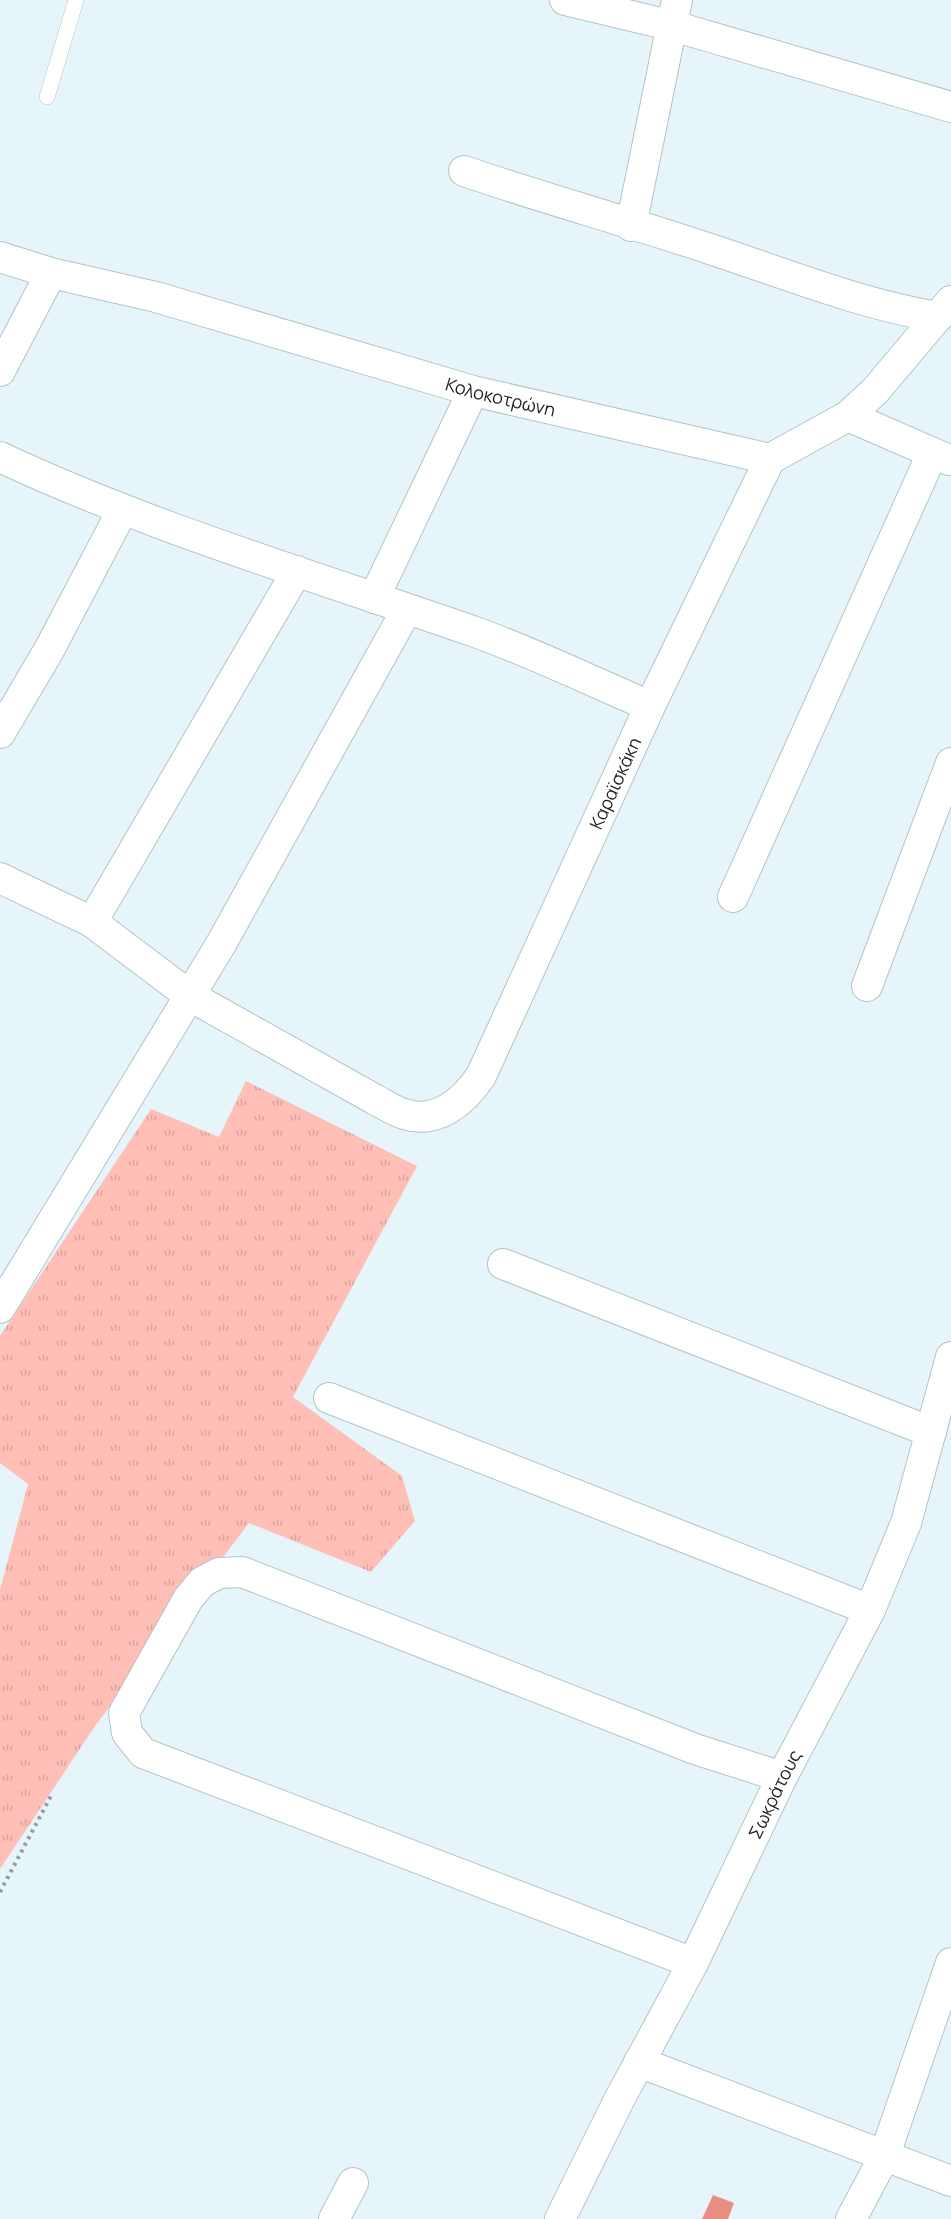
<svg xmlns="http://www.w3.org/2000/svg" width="951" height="2219" viewBox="0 0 951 2219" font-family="Manrope,sans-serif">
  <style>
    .grass { fill: url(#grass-tufts) }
    .water { fill: #ea8d83 }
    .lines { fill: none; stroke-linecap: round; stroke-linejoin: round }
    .service-casing { stroke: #b4c4c8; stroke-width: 16 }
    .minor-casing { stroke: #b4c4c8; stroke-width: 32 }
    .path { stroke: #919da1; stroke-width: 4; stroke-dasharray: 3 4.5; stroke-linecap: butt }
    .service { stroke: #fff; stroke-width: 15 }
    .minor { stroke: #fff; stroke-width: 30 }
    .labels { text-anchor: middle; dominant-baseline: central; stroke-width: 4.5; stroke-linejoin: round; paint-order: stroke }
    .street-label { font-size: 18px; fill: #1b2123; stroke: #e5f5fa }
  </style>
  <defs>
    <pattern id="grass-tufts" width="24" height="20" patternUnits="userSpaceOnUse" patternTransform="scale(1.5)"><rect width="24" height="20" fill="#ffbeb6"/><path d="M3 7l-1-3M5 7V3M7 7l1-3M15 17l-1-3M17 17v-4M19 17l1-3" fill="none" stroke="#daa39c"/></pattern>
  </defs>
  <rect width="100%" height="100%" fill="#e5f5fa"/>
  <path class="grass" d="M 246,1081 L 417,1166 L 293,1397 L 402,1476 L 415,1521 L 371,1572 L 249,1523 L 95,1726 L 0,1869 L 0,1590 L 28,1484 L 0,1463 L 0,1336 L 151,1109 L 219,1137 Z"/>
  <path class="water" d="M 713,2195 L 734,2203 L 728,2219 L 702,2219 Z"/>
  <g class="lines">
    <defs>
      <path id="service" d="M 47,97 L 76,0"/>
      <g id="minor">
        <path d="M 565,0 L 673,26 L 951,107"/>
        <path d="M 464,171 C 545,199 627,221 707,248 C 784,273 859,304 938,317"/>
        <path d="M 631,226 L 677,0"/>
        <path id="s1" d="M 0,257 L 51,273 L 156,297 L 473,391 L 770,459 L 848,416 L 875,391 L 951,301"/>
        <path d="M 0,371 L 51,273"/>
        <path d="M 848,416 L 949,460"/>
        <path d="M 0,457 C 154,529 318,577 478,633 C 536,654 593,682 650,706"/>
        <path d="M 374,598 L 473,391"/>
        <path d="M 0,733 L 49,650 L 122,511"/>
        <path id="s2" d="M 0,878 L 92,922 L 190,996 L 374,1099 C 384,1104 394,1111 404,1114 C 437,1125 464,1101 481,1076 L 650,706 L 770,459"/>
        <path d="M 733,897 L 932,454"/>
        <path d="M 92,922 L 297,571"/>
        <path d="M 867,986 L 951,763"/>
        <path d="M 503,1264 L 931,1432"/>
        <path d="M 0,1308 L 221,944 L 406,611"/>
        <path d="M 329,1398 L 870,1610"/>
        <path d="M 693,1963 L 143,1753 L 127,1733 L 124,1713 L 188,1599 L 202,1582 L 219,1573 L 242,1572 L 695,1749 L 782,1777"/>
        <path d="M 639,2062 L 951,2181"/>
        <path d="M 334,2219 L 353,2183"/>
        <path id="s3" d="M 560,2219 L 619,2100 L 693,1963 L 782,1777 L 870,1610 L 906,1523 L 951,1357"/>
        <path d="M 851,2219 L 884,2157 L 951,1963"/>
      </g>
    </defs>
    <use href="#service" class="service-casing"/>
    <use href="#minor" class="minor-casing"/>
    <path class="path" d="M 0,1892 L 52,1794"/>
    <use href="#service" class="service"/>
    <use href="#minor" class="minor"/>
  </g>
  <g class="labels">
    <g class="street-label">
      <text stroke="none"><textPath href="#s1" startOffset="520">Κολοκοτρώνη</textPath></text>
      <text stroke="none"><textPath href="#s2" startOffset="884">Καραϊσκάκη</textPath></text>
      <text stroke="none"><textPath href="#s3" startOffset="476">Σωκράτους</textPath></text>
    </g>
  </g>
</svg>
